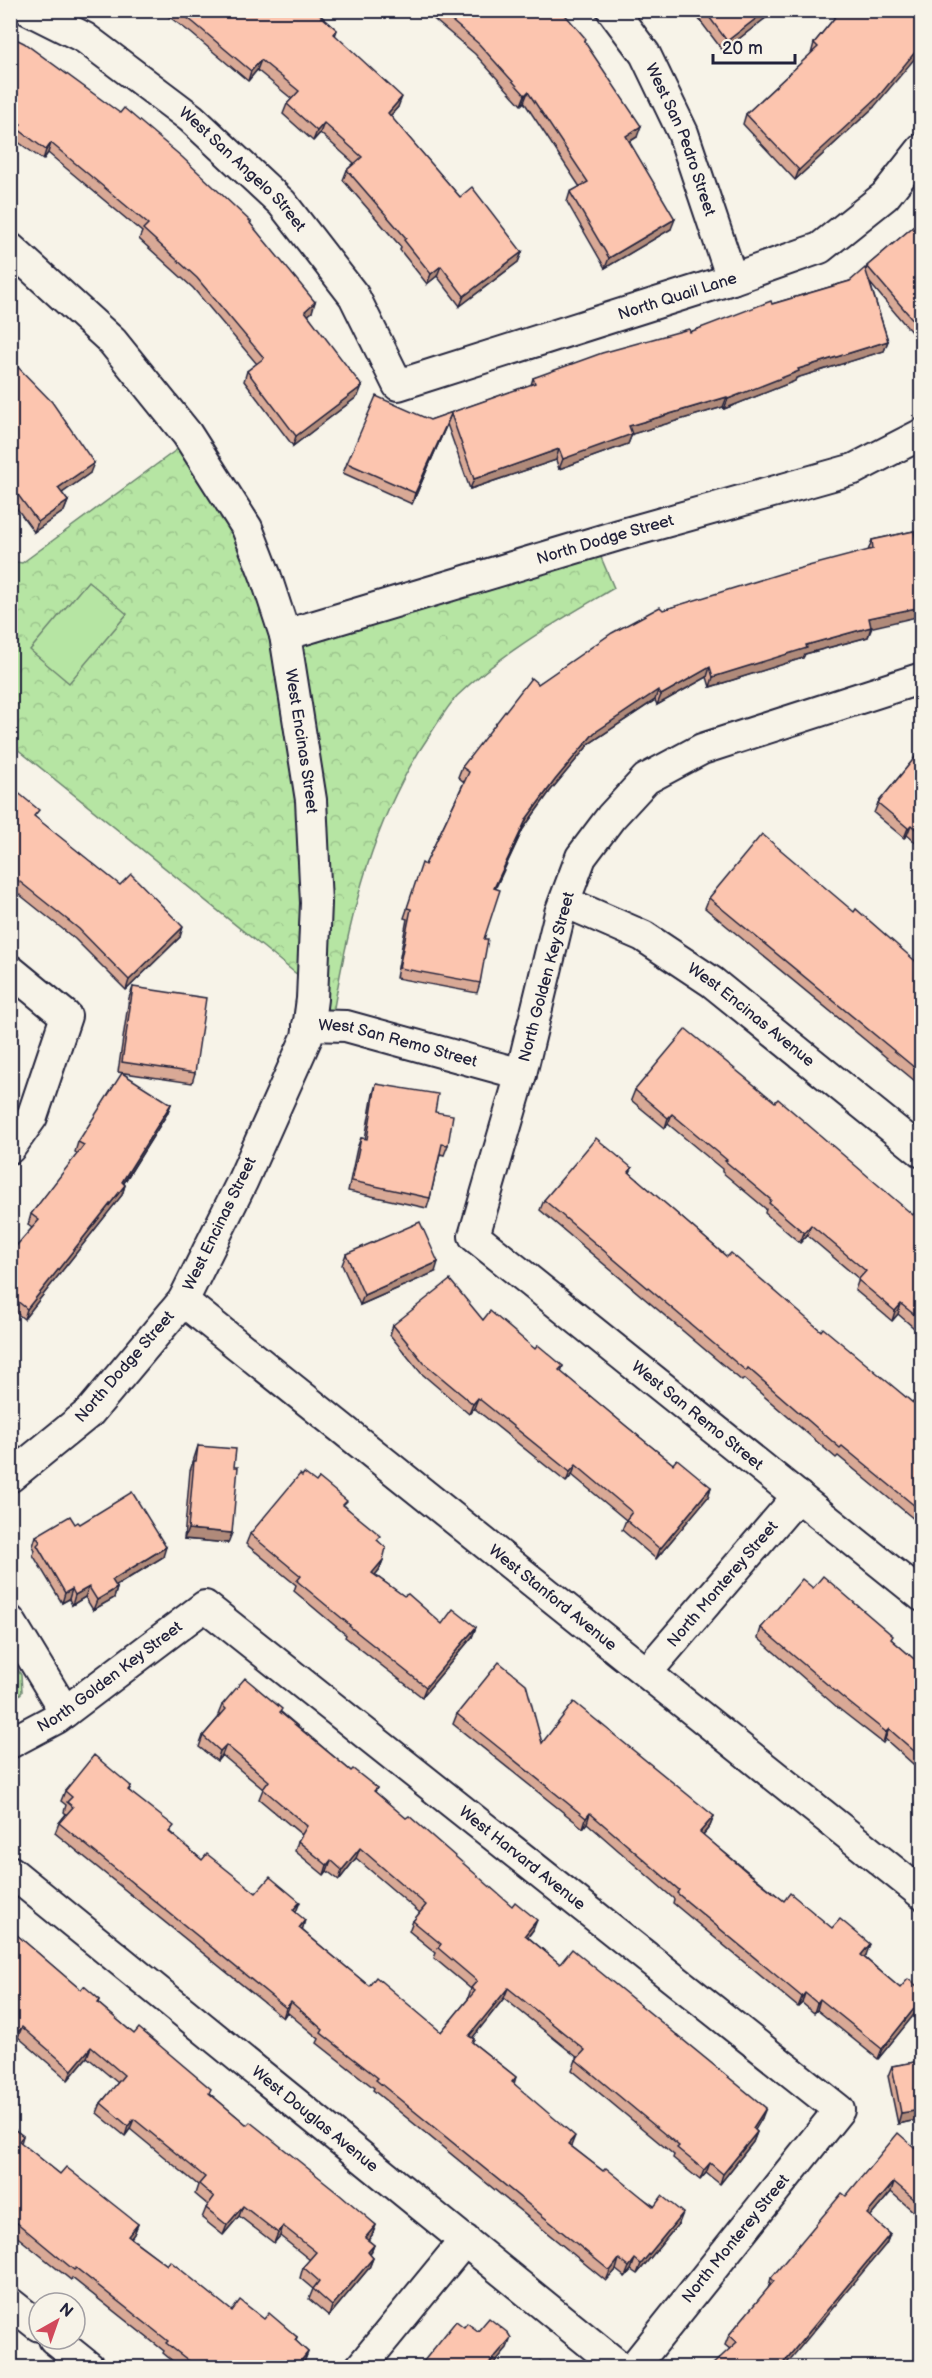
<svg xmlns="http://www.w3.org/2000/svg" width="932" height="2378" viewBox="0 0 932 2378" font-family="'Balsamiq Sans',sans-serif">
  <style>
    .park { fill: url(#park-crowns); stroke: #6c846f; stroke-width: 1.5 }
    .pitch { fill: #b6e5a3; stroke: #6c846f; stroke-width: 1.5 }
    .lines { fill: none; stroke-linecap: round; stroke-linejoin: round }
    .street-casing { stroke: #22223b; stroke-width: 34 }
    .street { stroke: #f7f3e8; stroke-width: 30 }
    .wall { fill: #d9a996; stroke: #22223b; stroke-width: 1.5 }
    .shaded-wall { fill: #b08a7a; stroke: #22223b; stroke-width: 1.5 }
    .building { fill: #fcc5af; stroke: #22223b; stroke-width: 1.5 }
    .labels { text-anchor: middle; dominant-baseline: central; stroke-width: 6; stroke-linejoin: round; paint-order: stroke }
    .street-label { font-size: 16px; fill: #22223b; stroke: #f7f3e8 }
  </style>
  <defs>
    <pattern id="park-crowns" width="20" height="18" patternUnits="userSpaceOnUse" patternTransform="scale(1.5)"><rect width="20" height="18" fill="#b6e5a3"/><path d="M2 6a3 3 0 1 1 6 0M12 15a3 3 0 1 1 6 0" fill="none" stroke="#9cc48d"/></pattern>
  </defs>
  <rect width="100%" height="100%" fill="#f7f3e8"/>
  <filter id="ink" filterUnits="userSpaceOnUse"><feTurbulence type="fractalNoise" baseFrequency=".0167" numOctaves="2"/><feDisplacementMap in="SourceGraphic" scale="12" xChannelSelector="R" yChannelSelector="G"/><feConvolveMatrix kernelMatrix="1 2 1 2 8 2 1 2 1" color-interpolation-filters="sRGB"/></filter>
  <g filter="url(#ink)">
    <g class="park">
      <path d="M 179,448 L 236,538 L 273,630 L 591,534 L 614,588 C 558,621 504,651 457,696 C 447,707 439,721 431,733 C 373,817 350,915 333,1013 L 294,1013 L 299,976 L 11,744 L 10,561 L 22,563 Z"/>
      <path d="M 10,1657 L 21,1675 L 22,1692 L 11,1704 Z"/>
    </g>
    <path class="pitch" d="M 88,581 L 127,614 L 69,683 L 30,650 Z"/>
    <g class="lines">
      <defs>
        <g id="street">
          <path id="s1" d="M 29,10 L 85,38 L 191,118 L 282,203 L 354,296 L 398,385 L 732,279 L 820,248 L 885,196 L 922,149"/>
          <path id="s2" d="M 612,10 L 645,54 L 683,133 L 732,279"/>
          <path id="s3" d="M 10,248 L 112,341 L 187,434 L 247,528 L 266,577 L 285,635 L 311,800 L 316,903 L 312,999 L 307,1037 L 242,1182 L 183,1301 L 90,1412 L 10,1477"/>
          <path id="s4" d="M 285,635 L 619,535 L 854,469 L 922,434"/>
          <path id="s5" d="M 922,678 L 702,749 L 646,779 L 611,817 L 581,857 L 560,913 L 521,1074 L 474,1236 L 922,1596"/>
          <path id="s6" d="M 565,902 L 643,936 L 712,982 L 922,1152"/>
          <path d="M 10,970 L 66,1016 L 32,1117 L 10,1148"/>
          <path id="s7" d="M 308,1025 L 346,1026 L 521,1074"/>
          <path id="s8" d="M 183,1301 L 922,1894"/>
          <path d="M 10,1621 L 65,1712"/>
          <path id="s9" d="M 647,1672 L 798,1496"/>
          <path id="s10" d="M 10,1743 L 57,1718 L 205,1606 L 839,2110 L 633,2368"/>
          <path id="s11" d="M 10,1871 L 621,2368"/>
          <path d="M 10,2303 L 39,2326"/>
          <path d="M 54,2339 L 90,2368"/>
          <path d="M 360,2368 L 465,2240"/>
        </g>
      </defs>
      <use href="#street" class="street-casing"/>
      <use href="#street" class="street"/>
    </g>
    <g class="wall">
      <path d="M 160,10 L 314,10 L 337,30 L 335,36 L 398,107 L 390,116 L 460,197 L 522,252 L 518,262 L 460,306 L 437,276 L 427,284 L 400,250 L 401,247 L 343,180 L 347,170 L 354,163 L 320,133 L 313,141 L 283,114 L 287,104 L 292,99 L 257,70 L 248,81 L 191,33 Z"/>
      <path d="M 423,10 L 561,10 L 585,43 L 637,137 L 629,142 L 671,229 L 605,268 L 567,202 L 570,192 L 580,187 L 524,102 L 521,105 L 475,54 Z"/>
      <path d="M 692,10 L 776,10 L 723,51 Z"/>
      <path d="M 841,10 L 874,107 L 795,180 L 743,124 L 746,114 L 811,54 L 814,43 Z"/>
      <path d="M 10,36 L 251,222 L 250,224 L 312,312 L 308,315 L 358,396 L 293,446 L 244,381 L 247,371 L 257,364 L 193,288 L 139,239 L 142,232 L 48,153 L 43,160 L 14,139 L 16,133 L 10,131 Z"/>
      <path d="M 921,220 L 921,335 L 917,339 L 870,283 L 888,341 L 884,351 L 796,378 L 795,381 L 724,409 L 723,407 L 632,434 L 628,444 L 559,469 L 556,460 L 470,489 L 447,424 L 412,504 L 343,473 L 347,463 L 430,420 L 531,385 L 533,378 L 690,332 L 772,304 L 850,281 L 866,270 L 867,266 Z"/>
      <path d="M 10,359 L 90,473 L 62,493 L 68,501 L 64,511 L 34,532 L 10,499 Z"/>
      <path d="M 914,531 L 868,637 L 805,654 L 803,658 L 710,687 L 707,677 L 657,705 L 655,700 L 590,743 L 551,790 L 523,829 L 495,888 L 484,939 L 480,983 L 477,993 L 396,978 L 407,919 L 404,918 L 419,874 L 425,865 L 464,782 L 458,777 L 462,767 L 538,684 L 663,610 L 868,551 L 872,540 Z"/>
      <path d="M 921,750 L 921,847 L 907,835 L 904,838 L 874,813 L 878,803 Z"/>
      <path d="M 10,786 L 36,818 L 180,937 L 126,990 L 75,939 L 10,887 Z"/>
      <path d="M 709,898 L 854,912 L 921,966 L 921,1086 L 705,908 Z"/>
      <path d="M 133,987 L 195,1073 L 192,1083 L 118,1072 L 129,998 Z"/>
      <path d="M 376,1084 L 435,1112 L 448,1145 L 444,1155 L 440,1154 L 430,1198 L 427,1208 L 348,1191 L 357,1148 L 361,1138 L 365,1139 L 373,1094 Z"/>
      <path d="M 635,1090 L 913,1215 L 921,1217 L 921,1334 L 898,1314 L 892,1321 L 855,1290 L 859,1279 L 807,1235 L 800,1243 L 765,1213 L 766,1209 L 722,1172 L 722,1169 L 668,1124 L 665,1128 L 631,1100 Z"/>
      <path d="M 171,1104 L 167,1114 L 124,1183 L 125,1185 L 122,1195 L 24,1319 L 10,1308 L 10,1253 L 32,1228 L 28,1225 L 31,1214 L 78,1154 L 75,1152 L 78,1142 Z"/>
      <path d="M 632,1168 L 630,1173 L 727,1257 L 913,1403 L 921,1408 L 921,1525 L 838,1456 L 836,1458 L 744,1379 L 742,1381 L 540,1210 L 544,1200 Z"/>
      <path d="M 346,1254 L 435,1272 L 360,1305 L 342,1265 Z"/>
      <path d="M 483,1320 L 535,1349 L 563,1366 L 561,1372 L 626,1426 L 673,1464 L 711,1487 L 708,1497 L 656,1559 L 622,1530 L 626,1520 L 572,1475 L 566,1482 L 474,1408 L 469,1414 L 421,1373 L 390,1335 L 393,1325 Z"/>
      <path d="M 198,1446 L 228,1543 L 184,1539 L 190,1471 Z"/>
      <path d="M 345,1506 L 379,1542 L 383,1560 L 379,1570 L 375,1575 L 442,1624 L 476,1627 L 472,1637 L 422,1697 L 345,1637 L 346,1635 L 294,1591 L 296,1585 L 246,1544 L 250,1534 Z"/>
      <path d="M 75,1524 L 80,1524 L 163,1557 L 116,1586 L 117,1588 L 114,1598 L 93,1610 L 85,1597 L 72,1605 L 69,1599 L 62,1603 L 33,1555 L 35,1550 L 33,1546 L 36,1536 Z"/>
      <path d="M 813,1588 L 892,1640 L 921,1665 L 921,1771 L 885,1739 L 883,1743 L 838,1708 L 758,1638 L 761,1628 Z"/>
      <path d="M 222,1705 L 281,1712 L 351,1771 L 377,1788 L 375,1792 L 533,1930 L 528,1937 L 560,1964 L 762,2118 L 755,2130 L 757,2132 L 753,2142 L 720,2184 L 706,2173 L 700,2180 L 673,2158 L 674,2155 L 572,2070 L 576,2060 L 578,2058 L 504,1998 L 472,2038 L 474,2039 L 472,2042 L 516,2077 L 514,2084 L 571,2146 L 603,2171 L 679,2223 L 637,2274 L 631,2270 L 625,2277 L 616,2270 L 606,2281 L 373,2090 L 374,2088 L 317,2043 L 319,2039 L 287,2012 L 283,2018 L 55,1833 L 59,1823 L 66,1814 L 64,1812 L 66,1805 L 61,1801 L 65,1791 L 131,1786 L 129,1791 L 171,1833 L 202,1860 L 256,1893 L 296,1912 L 302,1930 L 369,1986 L 441,2032 L 469,1998 L 468,1998 L 471,1989 L 434,1958 L 436,1953 L 409,1931 L 413,1921 L 420,1913 L 356,1858 L 339,1880 L 327,1871 L 324,1875 L 295,1851 L 298,1841 L 302,1835 L 259,1799 L 263,1789 L 222,1755 L 217,1761 L 199,1747 L 203,1736 L 219,1717 L 218,1715 Z"/>
      <path d="M 457,1714 L 542,1743 L 714,1816 L 710,1826 L 703,1835 L 784,1901 L 832,1928 L 866,1955 L 864,1957 L 900,1988 L 921,1989 L 921,2006 L 878,2059 L 817,2010 L 814,2013 L 802,2003 L 798,2007 L 673,1903 L 674,1899 L 587,1823 L 583,1828 L 453,1724 Z"/>
      <path d="M 10,1929 L 81,1990 L 100,2000 L 99,2004 L 134,2034 L 209,2093 L 247,2125 L 376,2225 L 372,2235 L 368,2240 L 374,2245 L 370,2255 L 373,2258 L 369,2268 L 329,2316 L 309,2299 L 313,2289 L 300,2278 L 303,2267 L 310,2260 L 280,2236 L 274,2243 L 239,2216 L 223,2235 L 202,2218 L 206,2208 L 208,2205 L 195,2194 L 198,2185 L 130,2129 L 125,2136 L 97,2113 L 101,2103 L 118,2083 L 87,2057 L 68,2080 L 18,2037 L 11,2045 L 10,2045 Z"/>
      <path d="M 921,2061 L 921,2119 L 898,2124 L 888,2076 L 892,2066 Z"/>
      <path d="M 10,2126 L 23,2136 L 21,2143 L 60,2174 L 138,2224 L 134,2234 L 131,2238 L 167,2265 L 232,2311 L 264,2319 L 297,2337 L 296,2341 L 308,2352 L 304,2362 L 300,2367 L 180,2367 L 163,2353 L 164,2351 L 72,2278 L 71,2280 L 10,2231 Z"/>
      <path d="M 921,2153 L 921,2218 L 891,2192 L 870,2217 L 890,2234 L 886,2244 L 730,2349 L 725,2345 L 729,2335 L 768,2289 L 771,2278 L 846,2196 Z"/>
    </g>
    <g class="shaded-wall">
      <path d="M 767,10 L 776,10 L 723,51 L 727,41 Z"/>
      <path d="M 921,45 L 921,51 L 874,107 L 795,180 L 799,170 Z"/>
      <path d="M 261,60 L 257,70 L 248,81 L 251,71 Z"/>
      <path d="M 528,92 L 524,102 L 521,105 L 525,95 Z"/>
      <path d="M 402,97 L 398,107 L 384,123 L 388,113 Z"/>
      <path d="M 324,123 L 320,133 L 313,141 L 317,131 Z"/>
      <path d="M 641,126 L 637,137 L 622,146 L 626,136 Z"/>
      <path d="M 51,143 L 48,153 L 43,160 L 46,150 Z"/>
      <path d="M 675,219 L 671,229 L 605,268 L 609,258 Z"/>
      <path d="M 522,252 L 518,262 L 460,306 L 464,296 Z"/>
      <path d="M 441,266 L 437,276 L 427,284 L 431,274 Z"/>
      <path d="M 315,302 L 312,312 L 301,321 L 305,311 Z"/>
      <path d="M 921,328 L 921,335 L 917,339 L 921,329 Z"/>
      <path d="M 888,341 L 884,351 L 796,378 L 795,381 L 724,409 L 728,399 L 798,369 Z"/>
      <path d="M 362,386 L 358,396 L 293,446 L 296,436 Z"/>
      <path d="M 727,397 L 723,407 L 632,434 L 628,444 L 559,469 L 563,459 L 629,426 Z"/>
      <path d="M 451,414 L 447,424 L 412,504 L 415,493 Z"/>
      <path d="M 559,449 L 556,460 L 470,489 L 474,479 Z"/>
      <path d="M 94,463 L 90,473 L 55,498 L 58,488 Z"/>
      <path d="M 68,501 L 64,511 L 34,532 L 38,522 Z"/>
      <path d="M 921,607 L 921,616 L 865,629 L 869,618 Z"/>
      <path d="M 871,627 L 868,637 L 805,654 L 803,658 L 710,687 L 713,677 L 806,645 Z"/>
      <path d="M 710,667 L 707,677 L 657,705 L 661,695 Z"/>
      <path d="M 658,690 L 655,700 L 590,743 L 551,790 L 523,829 L 491,898 L 494,888 L 527,818 L 555,780 L 594,733 Z"/>
      <path d="M 911,825 L 907,835 L 904,838 L 908,828 Z"/>
      <path d="M 183,927 L 180,937 L 126,990 L 129,980 Z"/>
      <path d="M 18,1032 L 14,1042 L 10,1047 L 10,1041 Z"/>
      <path d="M 171,1104 L 167,1114 L 118,1192 L 122,1182 Z"/>
      <path d="M 672,1114 L 668,1124 L 665,1128 L 668,1118 Z"/>
      <path d="M 125,1185 L 122,1195 L 24,1319 L 27,1309 Z"/>
      <path d="M 811,1225 L 807,1235 L 800,1243 L 804,1233 Z"/>
      <path d="M 438,1262 L 435,1272 L 360,1305 L 364,1295 Z"/>
      <path d="M 901,1304 L 898,1314 L 892,1321 L 895,1311 Z"/>
      <path d="M 478,1398 L 474,1408 L 469,1414 L 473,1404 Z"/>
      <path d="M 576,1465 L 572,1475 L 566,1482 L 570,1472 Z"/>
      <path d="M 711,1487 L 708,1497 L 656,1559 L 660,1549 Z"/>
      <path d="M 188,1529 L 232,1533 L 228,1543 L 184,1539 Z"/>
      <path d="M 166,1547 L 163,1557 L 109,1590 L 112,1580 Z"/>
      <path d="M 383,1560 L 379,1570 L 369,1583 L 372,1573 Z"/>
      <path d="M 89,1587 L 85,1597 L 72,1605 L 75,1595 Z"/>
      <path d="M 117,1588 L 114,1598 L 93,1610 L 97,1600 Z"/>
      <path d="M 72,1589 L 69,1599 L 62,1603 L 65,1593 Z"/>
      <path d="M 476,1627 L 472,1637 L 422,1697 L 426,1687 Z"/>
      <path d="M 889,1729 L 885,1739 L 883,1743 L 886,1732 Z"/>
      <path d="M 226,1745 L 222,1755 L 217,1761 L 220,1751 Z"/>
      <path d="M 590,1813 L 587,1823 L 583,1828 L 586,1818 Z"/>
      <path d="M 714,1816 L 710,1826 L 696,1843 L 700,1832 Z"/>
      <path d="M 360,1848 L 356,1858 L 339,1880 L 342,1870 Z"/>
      <path d="M 331,1860 L 327,1871 L 324,1875 L 327,1865 Z"/>
      <path d="M 300,1902 L 296,1912 L 293,1910 Z"/>
      <path d="M 305,1920 L 302,1931 L 299,1928 Z"/>
      <path d="M 537,1920 L 533,1930 L 521,1945 L 525,1935 Z"/>
      <path d="M 870,1944 L 866,1955 L 857,1965 L 861,1955 Z"/>
      <path d="M 508,1988 L 504,1998 L 466,2046 L 469,2036 Z"/>
      <path d="M 805,1993 L 802,2003 L 798,2007 L 802,1997 Z"/>
      <path d="M 820,1999 L 817,2010 L 814,2013 L 817,2003 Z"/>
      <path d="M 921,2000 L 921,2006 L 878,2059 L 882,2049 Z"/>
      <path d="M 291,2002 L 287,2012 L 283,2018 L 286,2008 Z"/>
      <path d="M 22,2027 L 18,2037 L 11,2045 L 15,2035 Z"/>
      <path d="M 91,2047 L 87,2057 L 68,2080 L 72,2070 Z"/>
      <path d="M 766,2108 L 762,2118 L 749,2139 L 753,2128 Z"/>
      <path d="M 921,2110 L 921,2119 L 898,2124 L 901,2113 Z"/>
      <path d="M 134,2119 L 130,2129 L 125,2136 L 128,2126 Z"/>
      <path d="M 757,2132 L 753,2142 L 720,2184 L 723,2174 Z"/>
      <path d="M 575,2136 L 571,2146 L 568,2144 Z"/>
      <path d="M 710,2163 L 706,2173 L 700,2180 L 704,2170 Z"/>
      <path d="M 894,2182 L 891,2192 L 864,2224 L 867,2214 Z"/>
      <path d="M 243,2206 L 239,2216 L 223,2235 L 227,2225 Z"/>
      <path d="M 683,2213 L 679,2223 L 637,2274 L 641,2264 Z"/>
      <path d="M 138,2224 L 134,2234 L 125,2246 L 128,2236 Z"/>
      <path d="M 376,2225 L 372,2235 L 362,2248 L 365,2238 Z"/>
      <path d="M 283,2226 L 280,2236 L 274,2243 L 278,2233 Z"/>
      <path d="M 890,2234 L 886,2244 L 784,2367 L 780,2367 Z"/>
      <path d="M 374,2245 L 370,2255 L 368,2252 Z"/>
      <path d="M 373,2258 L 369,2268 L 329,2316 L 332,2306 Z"/>
      <path d="M 619,2259 L 616,2270 L 606,2281 L 610,2271 Z"/>
      <path d="M 635,2259 L 631,2270 L 625,2277 L 629,2267 Z"/>
      <path d="M 511,2338 L 507,2348 L 491,2367 L 486,2367 Z"/>
      <path d="M 308,2352 L 304,2362 L 300,2367 L 296,2367 Z"/>
    </g>
    <g class="building">
      <path d="M 177,10 L 314,10 L 337,30 L 334,34 L 402,97 L 388,113 L 460,197 L 472,187 L 522,252 L 464,296 L 441,266 L 431,274 L 404,240 L 406,238 L 347,170 L 362,157 L 324,123 L 317,131 L 287,104 L 299,91 L 261,60 L 251,71 L 194,23 Z"/>
      <path d="M 439,10 L 561,10 L 586,39 L 584,41 L 641,126 L 626,136 L 675,219 L 609,258 L 570,192 L 588,182 L 528,92 L 525,95 L 479,44 Z"/>
      <path d="M 704,10 L 767,10 L 727,41 Z"/>
      <path d="M 841,10 L 921,10 L 921,45 L 878,97 L 799,170 L 746,114 L 818,47 L 814,43 Z"/>
      <path d="M 10,36 L 24,43 L 120,113 L 124,108 L 182,157 L 251,222 L 250,223 L 315,302 L 305,311 L 362,386 L 296,436 L 247,371 L 264,358 L 197,278 L 143,229 L 148,224 L 51,143 L 46,150 L 18,129 L 21,124 L 10,119 Z"/>
      <path d="M 921,220 L 921,329 L 867,266 Z"/>
      <path d="M 865,268 L 888,341 L 798,369 L 799,371 L 728,399 L 727,397 L 629,426 L 632,434 L 563,459 L 559,449 L 474,479 L 451,414 L 415,493 L 347,463 L 376,396 L 430,420 L 535,383 L 533,378 L 602,353 L 689,329 L 690,332 L 771,301 L 772,304 L 850,281 Z"/>
      <path d="M 10,359 L 52,402 L 94,463 L 58,488 L 68,501 L 38,522 L 10,484 L 10,469 L 14,467 L 10,464 Z"/>
      <path d="M 914,531 L 921,561 L 921,607 L 869,618 L 871,627 L 806,645 L 807,648 L 713,677 L 710,667 L 661,695 L 658,690 L 594,733 L 555,780 L 527,818 L 494,888 L 500,890 L 484,939 L 488,939 L 480,983 L 399,968 L 411,909 L 407,908 L 422,863 L 425,865 L 469,772 L 462,767 L 531,678 L 538,684 L 612,633 L 660,607 L 663,610 L 786,572 L 873,549 L 872,540 Z"/>
      <path d="M 921,750 L 921,834 L 911,825 L 908,828 L 878,803 Z"/>
      <path d="M 10,786 L 39,810 L 34,816 L 120,885 L 131,874 L 183,927 L 129,980 L 79,929 L 10,874 Z"/>
      <path d="M 762,834 L 854,912 L 856,909 L 921,966 L 921,1073 L 709,898 Z"/>
      <path d="M 133,987 L 206,998 L 195,1073 L 122,1062 Z"/>
      <path d="M 10,1026 L 18,1032 L 10,1041 Z"/>
      <path d="M 686,1029 L 775,1102 L 778,1099 L 913,1215 L 915,1212 L 921,1217 L 921,1320 L 901,1304 L 895,1311 L 858,1280 L 866,1271 L 811,1225 L 804,1233 L 769,1203 L 771,1200 L 725,1161 L 727,1160 L 672,1114 L 668,1118 L 635,1090 Z"/>
      <path d="M 122,1073 L 171,1104 L 122,1182 L 125,1185 L 27,1309 L 10,1295 L 10,1253 L 39,1220 L 31,1214 L 84,1145 L 78,1142 Z"/>
      <path d="M 376,1084 L 438,1094 L 435,1112 L 453,1115 L 448,1145 L 442,1144 L 430,1198 L 352,1181 L 361,1138 L 367,1139 Z"/>
      <path d="M 596,1138 L 632,1168 L 629,1172 L 727,1257 L 731,1253 L 821,1331 L 823,1328 L 913,1403 L 914,1402 L 921,1408 L 921,1511 L 842,1446 L 840,1448 L 748,1368 L 746,1371 L 544,1200 Z"/>
      <path d="M 420,1222 L 438,1262 L 364,1295 L 346,1254 Z"/>
      <path d="M 450,1280 L 483,1320 L 490,1311 L 535,1349 L 538,1345 L 563,1366 L 559,1370 L 626,1426 L 673,1464 L 677,1459 L 711,1487 L 660,1549 L 626,1520 L 632,1512 L 576,1465 L 570,1472 L 478,1398 L 473,1404 L 424,1363 L 393,1325 Z"/>
      <path d="M 198,1446 L 236,1449 L 234,1467 L 238,1467 L 232,1533 L 188,1529 L 194,1461 L 196,1461 Z"/>
      <path d="M 304,1473 L 316,1482 L 319,1478 L 347,1501 L 343,1505 L 381,1536 L 377,1540 L 386,1548 L 383,1560 L 372,1573 L 404,1596 L 408,1594 L 442,1624 L 453,1609 L 476,1627 L 426,1687 L 349,1626 L 350,1625 L 297,1581 L 301,1576 L 250,1534 L 300,1474 L 302,1476 Z"/>
      <path d="M 132,1492 L 166,1547 L 112,1580 L 117,1588 L 97,1600 L 89,1587 L 75,1595 L 72,1589 L 65,1593 L 37,1545 L 40,1542 L 36,1536 L 70,1516 L 75,1524 L 78,1522 L 80,1524 Z"/>
      <path d="M 823,1576 L 893,1636 L 891,1639 L 921,1665 L 921,1757 L 889,1729 L 886,1732 L 842,1697 L 761,1628 L 802,1579 L 813,1588 Z"/>
      <path d="M 499,1662 L 526,1684 L 542,1743 L 574,1702 L 714,1816 L 700,1832 L 747,1872 L 784,1901 L 790,1893 L 832,1928 L 840,1919 L 870,1944 L 861,1955 L 900,1988 L 908,1979 L 921,1989 L 921,2000 L 882,2049 L 820,1999 L 817,2003 L 805,1993 L 802,1997 L 677,1893 L 679,1890 L 590,1813 L 586,1818 L 457,1714 Z"/>
      <path d="M 245,1678 L 282,1709 L 280,1712 L 351,1771 L 353,1769 L 377,1788 L 374,1791 L 406,1818 L 409,1816 L 512,1906 L 515,1902 L 537,1920 L 525,1935 L 560,1964 L 572,1949 L 766,2108 L 753,2128 L 757,2132 L 723,2174 L 710,2163 L 704,2170 L 677,2148 L 679,2146 L 576,2060 L 585,2050 L 508,1988 L 469,2036 L 474,2039 L 472,2042 L 516,2077 L 512,2082 L 575,2136 L 568,2144 L 603,2171 L 606,2168 L 654,2207 L 662,2196 L 683,2213 L 641,2264 L 635,2259 L 629,2267 L 619,2259 L 610,2271 L 376,2080 L 378,2078 L 321,2033 L 323,2030 L 291,2002 L 286,2008 L 59,1823 L 73,1807 L 67,1802 L 72,1797 L 65,1791 L 94,1755 L 131,1786 L 128,1790 L 174,1826 L 169,1832 L 202,1860 L 207,1854 L 256,1893 L 270,1877 L 300,1902 L 293,1910 L 305,1920 L 299,1928 L 369,1986 L 376,1977 L 441,2032 L 475,1991 L 471,1988 L 477,1981 L 438,1948 L 441,1944 L 413,1921 L 426,1905 L 360,1848 L 342,1870 L 331,1860 L 327,1865 L 298,1841 L 307,1826 L 263,1789 L 269,1781 L 226,1745 L 220,1751 L 203,1736 L 226,1709 L 222,1705 Z"/>
      <path d="M 10,1929 L 81,1990 L 84,1986 L 100,2000 L 98,2003 L 134,2034 L 139,2028 L 211,2089 L 209,2093 L 247,2125 L 250,2122 L 340,2194 L 376,2225 L 365,2238 L 374,2245 L 368,2252 L 373,2258 L 332,2306 L 313,2289 L 319,2281 L 303,2267 L 316,2252 L 283,2226 L 278,2233 L 243,2206 L 227,2225 L 206,2208 L 214,2197 L 199,2184 L 205,2177 L 134,2119 L 128,2126 L 101,2103 L 124,2075 L 91,2047 L 72,2070 L 22,2027 L 15,2035 L 10,2031 Z"/>
      <path d="M 921,2061 L 921,2110 L 901,2113 L 892,2066 Z"/>
      <path d="M 10,2126 L 23,2136 L 19,2141 L 60,2174 L 66,2167 L 138,2224 L 128,2236 L 167,2265 L 170,2261 L 232,2311 L 240,2300 L 264,2319 L 269,2313 L 297,2337 L 295,2340 L 308,2352 L 296,2367 L 197,2367 L 166,2343 L 168,2341 L 76,2268 L 74,2270 L 10,2217 Z"/>
      <path d="M 898,2133 L 921,2153 L 921,2205 L 894,2182 L 867,2214 L 890,2234 L 780,2367 L 710,2367 L 737,2342 L 729,2335 L 774,2281 L 771,2278 L 842,2193 L 846,2196 Z"/>
      <path d="M 489,2318 L 508,2333 L 511,2338 L 486,2367 L 419,2367 L 456,2321 L 464,2327 L 467,2323 L 478,2331 Z"/>
      <path d="M 540,2361 L 547,2367 L 535,2367 Z"/>
      <path d="M 10,2362 L 17,2367 L 10,2367 Z"/>
    </g>
  </g>
  <g class="labels">
    <g class="street-label">
      <text stroke="none"><textPath href="#s2" startOffset="148">West San Pedro Street</textPath></text>
      <text stroke="none"><textPath href="#s1" startOffset="268">West San Angelo Street</textPath></text>
      <text stroke="none"><textPath href="#s1" startOffset="830">North Quail Lane</textPath></text>
      <text stroke="none"><textPath href="#s4" startOffset="334">North Dodge Street</textPath></text>
      <text stroke="none"><textPath href="#s3" startOffset="590">West Encinas Street</textPath></text>
      <text transform="translate(547 977) rotate(-75)">North Golden Key Street</text>
      <text stroke="none"><textPath href="#s6" startOffset="219">West Encinas Avenue</textPath></text>
      <text stroke="none"><textPath href="#s7" startOffset="92">West San Remo Street</textPath></text>
      <text transform="translate(220 1224) rotate(-64)">West Encinas Street</text>
      <text transform="translate(125 1367) rotate(-49)">North Dodge Street</text>
      <text stroke="none"><textPath href="#s5" startOffset="1077">West San Remo Street</textPath></text>
      <text stroke="none"><textPath href="#s9" startOffset="116">North Monterey Street</textPath></text>
      <text stroke="none"><textPath href="#s8" startOffset="474">West Stanford Avenue</textPath></text>
      <text stroke="none"><textPath href="#s10" startOffset="120">North Golden Key Street</textPath></text>
      <text stroke="none"><textPath href="#s10" startOffset="644">West Harvard Avenue</textPath></text>
      <text stroke="none"><textPath href="#s11" startOffset="393">West Douglas Avenue</textPath></text>
      <text transform="translate(736 2239) rotate(-51)">North Monterey Street</text>
    </g>
  </g>
  <rect width="932" height="2378" fill="none" stroke="#f7f3e8" stroke-width="36"/>
  <rect x="18" y="18" width="896" height="2342" fill="none" stroke="#22223b" stroke-width="2" filter="url(#ink)"/>
  <g transform="translate(57 2321) rotate(40)"><circle r="28" fill="#f7f3e8" stroke="#a29fa3" stroke-width="1.5"/>
  <path d="M0-4.5L10 22L0 15L-10 22Z" fill="#d1495b"/>
  <text y="-9" font-size="16" font-weight="bold" text-anchor="middle" fill="#22223b">N</text>
  </g>
  <path d="M713 54v9h82v-9" fill="none" stroke="#22223b" stroke-width="3"/>
  <text x="722" y="54" font-size="18" fill="#22223b" stroke="#f7f3e8" stroke-width="4.5" paint-order="stroke">20 m</text>
</svg>
